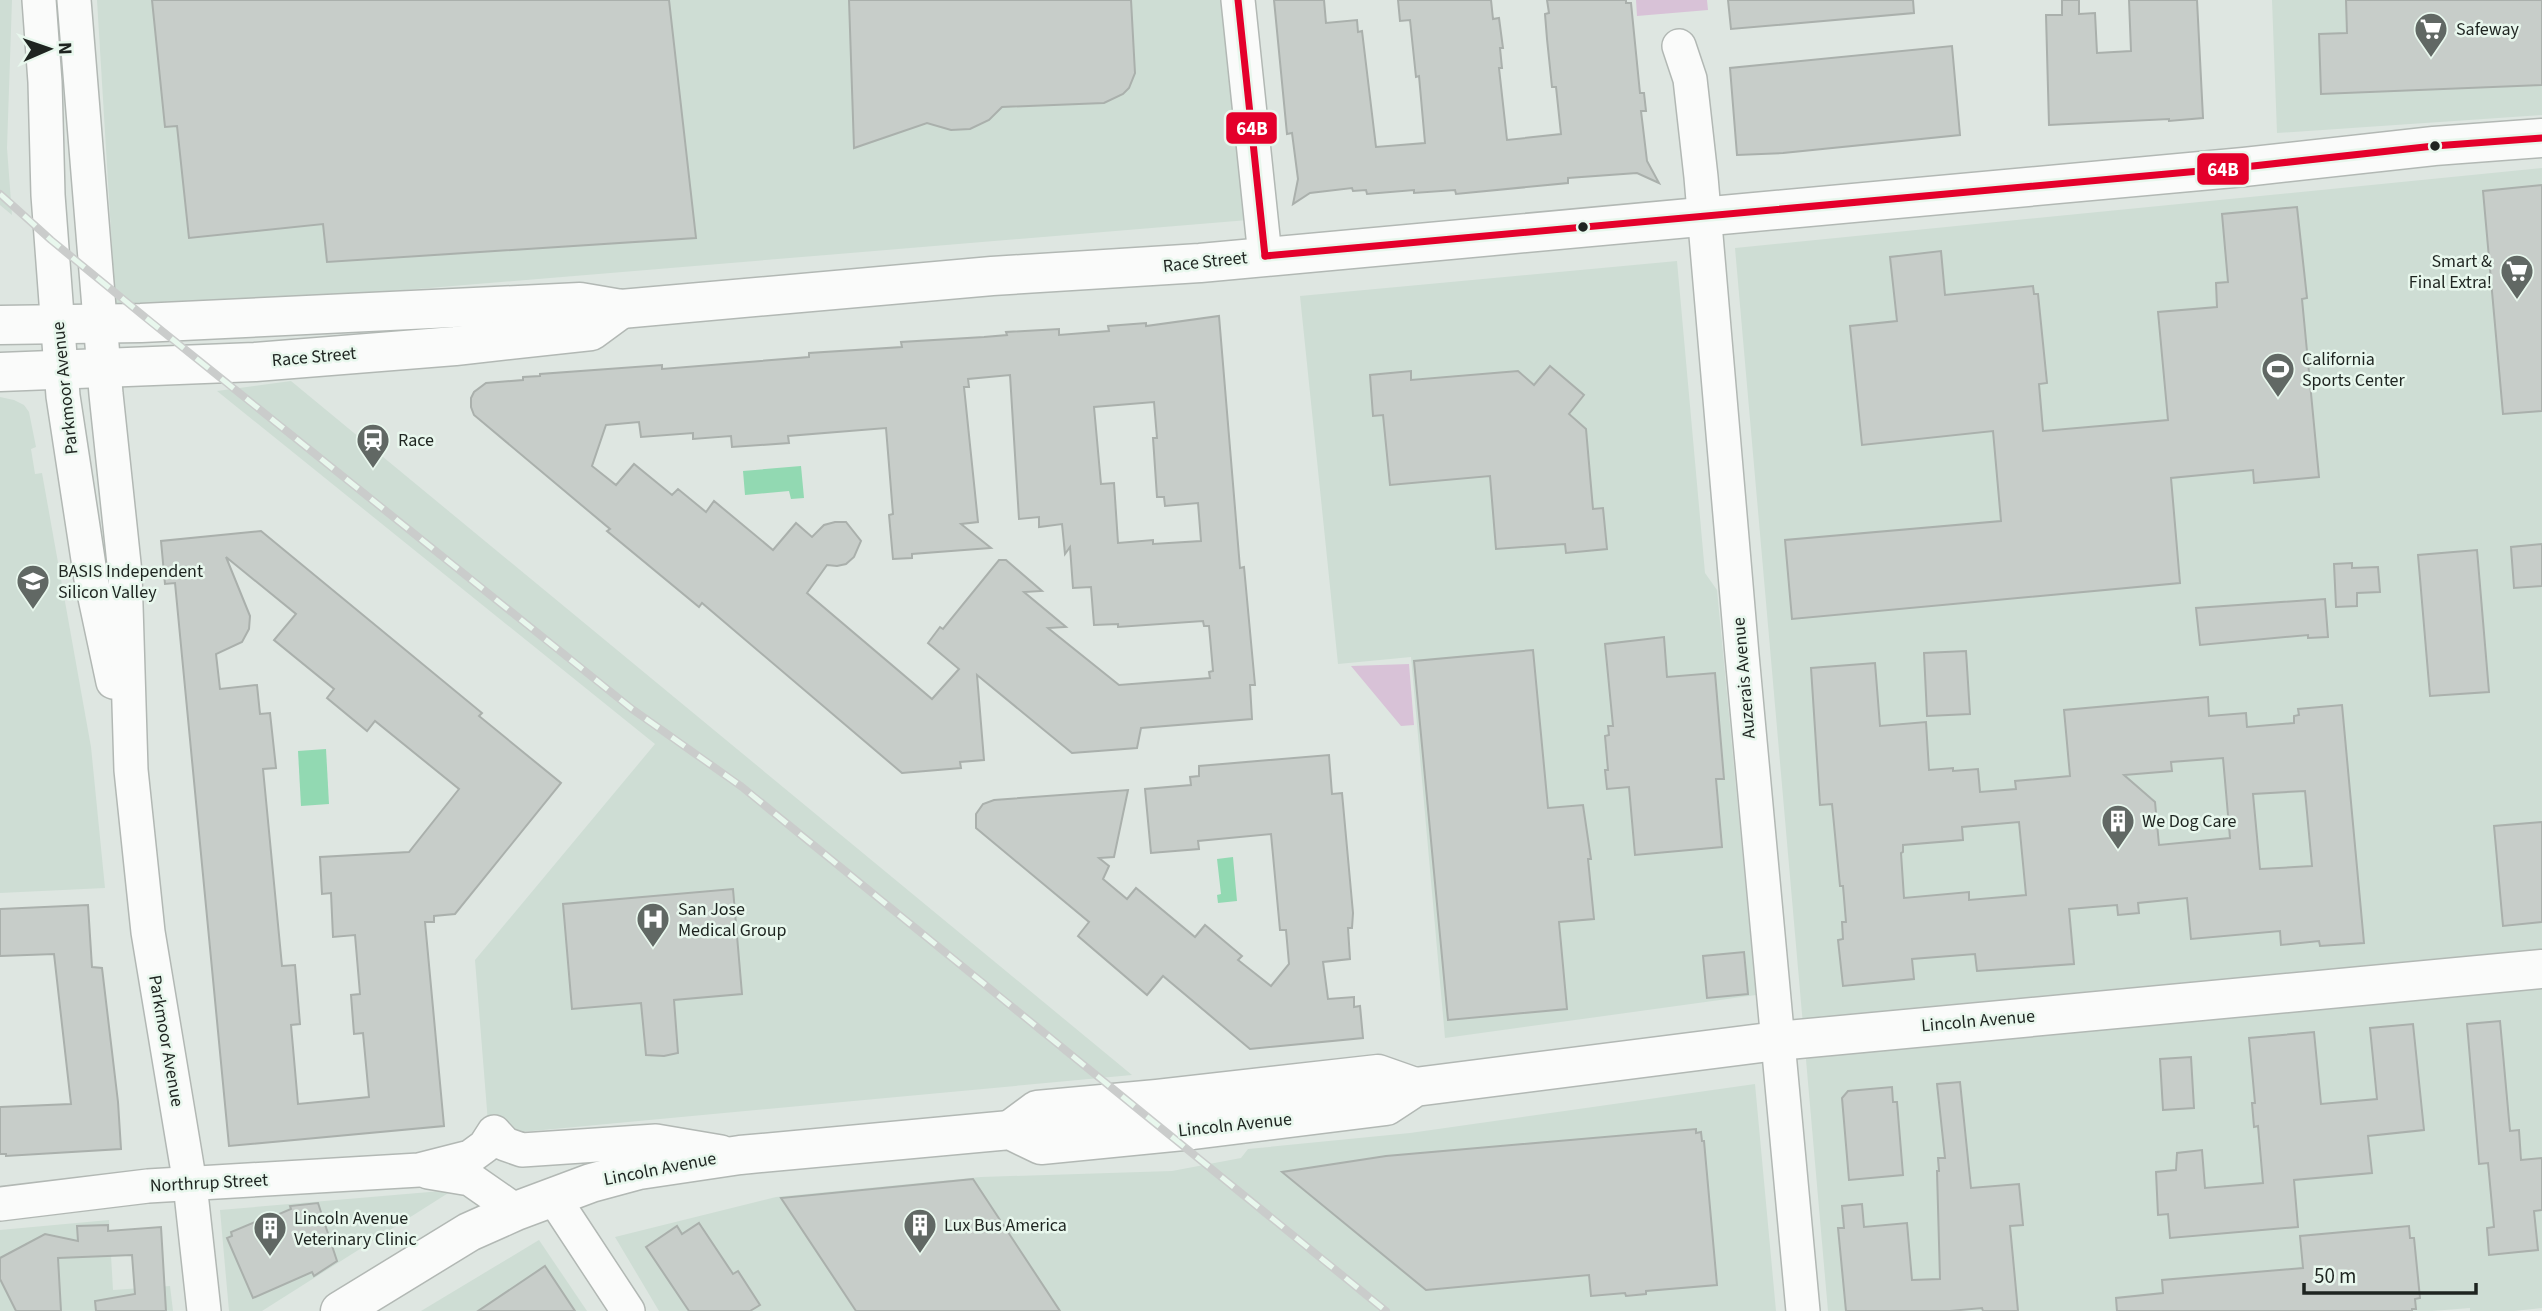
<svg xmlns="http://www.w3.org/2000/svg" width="2542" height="1311" viewBox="0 0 2542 1311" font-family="'Source Sans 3',sans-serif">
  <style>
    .built { fill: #ceddd4 }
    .green { fill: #d8c2d7 }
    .water { fill: #92d9b2 }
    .building { fill: #c7cdc9; stroke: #aab0ac; stroke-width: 2; fill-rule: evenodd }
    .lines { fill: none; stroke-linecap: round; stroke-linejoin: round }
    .minor-casing { stroke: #b2b8b4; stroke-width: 36 }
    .major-casing { stroke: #b2b8b4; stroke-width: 41 }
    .minor { stroke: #fafbfa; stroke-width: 33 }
    .major { stroke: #fafbfa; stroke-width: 38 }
    .rail-casing { stroke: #cacccb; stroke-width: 8 }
    .rail { stroke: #e8f7ed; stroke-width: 5; stroke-dasharray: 16; stroke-linecap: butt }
    .bus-1-casing { stroke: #e8f7ed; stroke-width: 12 }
    .bus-1 { stroke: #e4002b; stroke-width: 7 }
    .bus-dot { fill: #1e2420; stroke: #e8f7ed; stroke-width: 2.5 }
    .labels { text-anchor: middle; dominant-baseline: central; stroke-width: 5; stroke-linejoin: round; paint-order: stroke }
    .poi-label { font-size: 18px; fill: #1e2420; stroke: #e8f7ed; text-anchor: start }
    .street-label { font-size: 18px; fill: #1e2420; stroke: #e8f7ed }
    .line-badge { stroke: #e8f7ed; stroke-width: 2.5 }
    .badge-label { font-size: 19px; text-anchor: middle; font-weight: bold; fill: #fff }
  </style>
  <rect width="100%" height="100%" fill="#dee6e1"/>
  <g class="built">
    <path d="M 0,0 L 12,0 L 7,148 L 12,215 L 0,205 Z"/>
    <path d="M 97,0 L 1221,0 L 1248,220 L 116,314 Z"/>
    <path d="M 2272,0 L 2542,0 L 2542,115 L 2277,133 Z"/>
    <path d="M 2542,168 L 2542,1308 L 2514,1311 L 2470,1311 L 2470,1308 L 2432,1311 L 1828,1311 L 1735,248 Z"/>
    <path d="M 1677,261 L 1705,573 L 1717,590 L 1756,995 L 1445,1038 L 1411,657 L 1338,664 L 1300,296 Z"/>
    <path d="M 291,381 L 1132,1075 L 489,1135 L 475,960 L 655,744 L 217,391 Z"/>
    <path d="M 0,397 L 14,400 L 24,405 L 29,412 L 36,447 L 31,449 L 35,474 L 42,473 L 91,747 L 105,888 L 0,893 Z"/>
    <path d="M 1755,1084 L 1776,1311 L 659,1311 L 615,1237 L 776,1197 L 981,1177 L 1172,1171 L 1241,1158 L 1248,1149 L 1410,1133 Z"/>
    <path d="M 453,1190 L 262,1311 L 229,1311 L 220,1210 Z"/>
    <path d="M 109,1220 L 113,1290 L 170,1286 L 173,1311 L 0,1311 L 0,1230 Z"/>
    <path d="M 539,1240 L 587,1311 L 421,1311 Z"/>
  </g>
  <g class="green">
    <path d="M 1636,0 L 1707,0 L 1708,10 L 1637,16 Z"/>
    <path d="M 1409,664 L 1414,725 L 1401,726 L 1351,666 Z"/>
  </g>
  <g class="water">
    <path d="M 801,466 L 804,498 L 791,499 L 789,491 L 745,495 L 743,471 Z"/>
    <path d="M 326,749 L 329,804 L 301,806 L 298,751 Z"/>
    <path d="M 1233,857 L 1237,901 L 1218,903 L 1217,895 L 1221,894 L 1217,859 Z"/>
  </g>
  <g class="building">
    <path d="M 152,0 L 669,0 L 696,238 L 327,262 L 323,224 L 189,238 L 177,126 L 165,127 Z"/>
    <path d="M 849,0 L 1131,0 L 1135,73 L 1129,88 L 1123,94 L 1104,103 L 1002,107 L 989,120 L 970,129 L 951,130 L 927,123 L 854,148 Z"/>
    <path d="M 1274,0 L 1324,0 L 1326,23 L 1357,20 L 1358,32 L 1362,31 L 1376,147 L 1425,143 L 1419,76 L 1416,77 L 1410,20 L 1400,21 L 1398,0 L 1491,0 L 1493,19 L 1499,18 L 1503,48 L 1500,48 L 1502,68 L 1499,68 L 1507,140 L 1561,134 L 1556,87 L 1552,87 L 1547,39 L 1545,14 L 1549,13 L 1547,0 L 1626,0 L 1626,3 L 1631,3 L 1640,93 L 1644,93 L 1646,111 L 1641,111 L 1647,161 L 1659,183 L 1637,173 L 1568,178 L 1568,183 L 1456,194 L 1455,190 L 1414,193 L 1414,190 L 1367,194 L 1366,190 L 1353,191 L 1352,188 L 1310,193 L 1293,204 L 1298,179 L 1292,133 L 1287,134 Z"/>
    <path d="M 1728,0 L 1913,0 L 1914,13 L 1731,29 Z"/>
    <path d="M 2062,0 L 2079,0 L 2079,14 L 2095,13 L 2097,53 L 2131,51 L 2129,0 L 2197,0 L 2203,118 L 2169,121 L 2169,119 L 2049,125 L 2046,15 L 2062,15 Z"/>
    <path d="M 2346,0 L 2542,0 L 2542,85 L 2321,94 L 2319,34 L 2347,33 Z"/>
    <path d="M 1952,46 L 1960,135 L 1783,153 L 1737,155 L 1730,68 Z"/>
    <path d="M 2542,185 L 2542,411 L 2503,414 L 2483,191 Z"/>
    <path d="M 2297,207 L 2307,298 L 2302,299 L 2319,477 L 2254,483 L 2253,470 L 2171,478 L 2180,583 L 1792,619 L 1785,540 L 2001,521 L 1993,431 L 1862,445 L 1850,326 L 1897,321 L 1890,257 L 1941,251 L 1945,295 L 2033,286 L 2034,294 L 2038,294 L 2047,383 L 2039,384 L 2043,431 L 2168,420 L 2158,312 L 2217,307 L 2216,283 L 2228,282 L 2222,214 Z"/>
    <path d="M 1219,316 L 1240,568 L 1244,567 L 1255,685 L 1250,685 L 1252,719 L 1141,728 L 1137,748 L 1072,753 L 977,675 L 984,760 L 960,762 L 961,768 L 902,773 L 702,603 L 699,607 L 607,531 L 610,529 L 474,415 L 471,407 L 471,398 L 474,392 L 486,383 L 523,380 L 523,377 L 540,376 L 540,374 L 662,365 L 662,369 L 809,357 L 809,353 L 902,347 L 901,342 L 984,337 L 1007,335 L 1006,332 L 1059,329 L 1059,335 L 1109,331 L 1108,326 L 1146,323 L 1146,326 ZM 1010,375 L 1019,519 L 1039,517 L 1039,527 L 1062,524 L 1065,554 L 1070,547 L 1073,588 L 1091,587 L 1094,625 L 1118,624 L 1118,627 L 1203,621 L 1204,626 L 1209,626 L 1213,671 L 1209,672 L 1210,678 L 1119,685 L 1048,628 L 1066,627 L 1024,592 L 1042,591 L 1006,560 L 999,560 L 943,629 L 940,627 L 928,643 L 959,669 L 932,699 L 807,593 L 827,565 L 837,566 L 846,564 L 854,557 L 861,541 L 846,522 L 835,522 L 824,525 L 812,537 L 796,523 L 773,550 L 714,501 L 706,512 L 678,489 L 672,495 L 634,464 L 616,485 L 592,466 L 606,425 L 639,422 L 641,437 L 693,433 L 693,439 L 731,436 L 732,447 L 789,443 L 788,436 L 886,428 L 893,514 L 889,515 L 893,559 L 912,558 L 912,554 L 991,548 L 961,524 L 978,522 L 964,387 L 969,387 L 968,379 ZM 1154,402 L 1157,438 L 1153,438 L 1157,497 L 1164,497 L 1165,506 L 1198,503 L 1201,541 L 1153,544 L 1153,540 L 1118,543 L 1114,483 L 1101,484 L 1094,407 Z"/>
    <path d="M 1550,366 L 1584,395 L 1569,414 L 1586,429 L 1593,509 L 1603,508 L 1607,549 L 1566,553 L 1565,544 L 1496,549 L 1490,476 L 1390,485 L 1383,415 L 1373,416 L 1370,375 L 1411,371 L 1411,380 L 1518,371 L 1534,385 Z"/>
    <path d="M 261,531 L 482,713 L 479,716 L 561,783 L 455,914 L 434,916 L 434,922 L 425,922 L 444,1126 L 229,1146 L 175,583 L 165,584 L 161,541 ZM 226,557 L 296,614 L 274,640 L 334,689 L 327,698 L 367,731 L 375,721 L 459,789 L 409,852 L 320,857 L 322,894 L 331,893 L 333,937 L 355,935 L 360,994 L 351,995 L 354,1034 L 363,1033 L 369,1097 L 298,1104 L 291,1025 L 300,1024 L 295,965 L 282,966 L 263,769 L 276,768 L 270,713 L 260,714 L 257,685 L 220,689 L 216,654 L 242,642 L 249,629 L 250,616 Z"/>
    <path d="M 2542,544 L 2542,586 L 2514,588 L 2511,547 Z"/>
    <path d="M 2477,550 L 2489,692 L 2430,696 L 2418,555 Z"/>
    <path d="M 2352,563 L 2352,568 L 2378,567 L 2380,592 L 2357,593 L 2357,606 L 2336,607 L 2334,564 Z"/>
    <path d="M 2325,599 L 2328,637 L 2308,638 L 2308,635 L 2200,645 L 2196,608 Z"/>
    <path d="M 1664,637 L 1667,677 L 1715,673 L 1724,779 L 1716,779 L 1722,847 L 1635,855 L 1629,787 L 1607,789 L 1605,770 L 1608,770 L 1605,736 L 1609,735 L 1608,726 L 1613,726 L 1605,644 Z"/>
    <path d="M 1533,650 L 1548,808 L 1583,805 L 1591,859 L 1588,859 L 1594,919 L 1559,922 L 1567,1009 L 1448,1020 L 1414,661 Z"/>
    <path d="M 1966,651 L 1970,714 L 1927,716 L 1924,653 Z"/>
    <path d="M 1875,663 L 1880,726 L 1926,722 L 1929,770 L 1953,768 L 1953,771 L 1978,769 L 1980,792 L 2016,789 L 2015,781 L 2070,776 L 2064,710 L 2208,697 L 2209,716 L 2246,713 L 2247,727 L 2294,723 L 2294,716 L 2299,715 L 2298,709 L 2342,705 L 2364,943 L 2320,946 L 2319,941 L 2281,945 L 2280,931 L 2191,939 L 2187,898 L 2138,903 L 2139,913 L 2118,915 L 2117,905 L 2069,909 L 2074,964 L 1977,971 L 1975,954 L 1912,959 L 1914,979 L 1843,986 L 1838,940 L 1843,939 L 1842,922 L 1846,922 L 1843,886 L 1840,886 L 1832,804 L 1820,805 L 1811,668 ZM 2223,758 L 2230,838 L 2159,845 L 2155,802 L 2124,775 L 2172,771 L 2171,762 ZM 2305,791 L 2312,866 L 2260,869 L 2253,794 ZM 2019,822 L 2026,895 L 1969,900 L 1969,892 L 1904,898 L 1901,853 L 1903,852 L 1903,845 L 1963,840 L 1962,827 Z"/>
    <path d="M 1329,755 L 1332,794 L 1342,793 L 1353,913 L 1352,928 L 1348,928 L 1350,959 L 1323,962 L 1328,999 L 1354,997 L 1354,1007 L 1360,1006 L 1363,1038 L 1250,1049 L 1163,976 L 1147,995 L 1078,936 L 1089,922 L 976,828 L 976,814 L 983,804 L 994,800 L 1128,790 L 1114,857 L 1099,858 L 1109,866 L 1103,879 L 1127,899 L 1136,888 L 1195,937 L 1205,925 L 1242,956 L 1238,960 L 1271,986 L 1289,964 L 1286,930 L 1280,930 L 1271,834 L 1198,841 L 1199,849 L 1151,853 L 1145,789 L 1191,785 L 1190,777 L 1199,776 L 1199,766 Z"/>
    <path d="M 2542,822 L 2542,922 L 2503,926 L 2494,826 Z"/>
    <path d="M 733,889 L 742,994 L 674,1000 L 678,1053 L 664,1056 L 646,1055 L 641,1003 L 572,1009 L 563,904 Z"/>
    <path d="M 88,905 L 92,967 L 102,968 L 118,1102 L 121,1149 L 6,1156 L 6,1154 L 0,1154 L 0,1107 L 71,1104 L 54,954 L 0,956 L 0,909 Z"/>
    <path d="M 1744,952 L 1748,994 L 1707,998 L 1703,956 Z"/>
    <path d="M 2500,1021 L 2510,1131 L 2519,1130 L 2521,1160 L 2542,1158 L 2542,1210 L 2534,1211 L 2538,1250 L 2489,1255 L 2487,1228 L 2494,1227 L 2488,1163 L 2479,1164 L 2467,1024 Z"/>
    <path d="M 2413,1024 L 2424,1130 L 2368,1136 L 2372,1173 L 2294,1180 L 2298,1227 L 2170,1238 L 2168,1214 L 2158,1215 L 2156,1172 L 2176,1170 L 2177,1153 L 2202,1150 L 2205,1188 L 2263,1183 L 2258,1126 L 2254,1127 L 2252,1103 L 2255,1103 L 2249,1038 L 2314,1032 L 2321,1104 L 2377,1099 L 2370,1028 Z"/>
    <path d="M 2191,1057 L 2194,1108 L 2163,1110 L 2160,1059 Z"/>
    <path d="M 1960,1082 L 1971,1188 L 2019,1184 L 2023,1225 L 2010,1226 L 2018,1311 L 1983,1311 L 1982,1308 L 1950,1311 L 1846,1311 L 1838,1228 L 1844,1228 L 1842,1206 L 1862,1204 L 1864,1227 L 1907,1223 L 1912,1280 L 1940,1279 L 1937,1171 L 1939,1171 L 1938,1158 L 1945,1158 L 1937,1084 Z"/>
    <path d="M 1892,1087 L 1893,1102 L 1897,1102 L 1903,1175 L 1849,1180 L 1842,1098 L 1848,1091 Z"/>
    <path d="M 1696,1129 L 1696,1133 L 1701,1132 L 1702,1141 L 1704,1141 L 1717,1285 L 1646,1291 L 1646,1294 L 1626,1296 L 1625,1293 L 1591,1296 L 1589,1275 L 1426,1290 L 1282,1172 L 1386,1156 Z"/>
    <path d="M 973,1179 L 1060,1311 L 856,1311 L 781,1198 Z"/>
    <path d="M 318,1203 L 337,1261 L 314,1276 L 312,1272 L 253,1298 L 227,1238 L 232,1236 L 231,1232 L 255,1222 L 256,1224 L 291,1209 L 290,1206 Z"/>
    <path d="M 699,1223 L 733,1274 L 738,1271 L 760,1305 L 750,1311 L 689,1311 L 646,1247 L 677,1226 L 682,1234 Z"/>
    <path d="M 108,1225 L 108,1231 L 161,1227 L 166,1311 L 96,1311 L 95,1301 L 135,1294 L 132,1255 L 58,1258 L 61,1311 L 16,1311 L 0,1279 L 0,1258 L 45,1234 L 78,1241 L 77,1226 Z"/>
    <path d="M 2409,1226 L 2410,1238 L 2414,1238 L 2420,1298 L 2415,1299 L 2416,1309 L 2412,1309 L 2412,1311 L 2117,1311 L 2116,1298 L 2163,1293 L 2162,1280 L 2303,1268 L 2300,1236 Z"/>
    <path d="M 545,1266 L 575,1311 L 478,1311 Z"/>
  </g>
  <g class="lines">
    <defs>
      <g id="minor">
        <path d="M 39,0 L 45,82 L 48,195 L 63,396 L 91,579 L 113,682"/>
        <path d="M 74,0 L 106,394 L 125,573 L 131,770 L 148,932 L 190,1184 L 204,1311"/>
        <path d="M 1238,0 L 1265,256"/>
        <path d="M 1679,46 L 1690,79 L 1701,177 L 1742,655 L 1803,1311"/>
        <path d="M 428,1172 L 470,1179 L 516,1211"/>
        <path d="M 553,1197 L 628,1311"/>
        <path d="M 0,1204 L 148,1186 L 419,1170 L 470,1157 L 485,1146 L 494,1132 L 505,1144 L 522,1150 L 656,1141 L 721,1152"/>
      </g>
      <g id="major">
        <path d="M 0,325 L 141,323 L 580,302 L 621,309 L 992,276 L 1200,263 L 2244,167 L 2434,146 L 2542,138"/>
        <path d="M 0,372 L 255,362 L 455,346 L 591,331 L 621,309"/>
        <path d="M 1010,1130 L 1037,1110 L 1157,1099 L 1378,1074 L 1415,1087"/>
        <path d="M 340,1311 L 469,1232 L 516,1211 L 591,1183 L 639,1170 L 740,1155 L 1010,1130 L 1041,1145 L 1193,1130 L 1386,1106 L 1415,1087 L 1777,1041 L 2542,969"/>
      </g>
    </defs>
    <use href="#minor" class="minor-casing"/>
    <use href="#major" class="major-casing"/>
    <use href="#minor" class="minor"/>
    <use href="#major" class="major"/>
    <defs>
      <path id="rail" d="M 0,194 L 51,240 L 151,322 L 632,709 L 742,787 L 1386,1311"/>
    </defs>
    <use href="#rail" class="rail-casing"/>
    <use href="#rail" class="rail"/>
    <defs>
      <g id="bus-1">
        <path d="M 1238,0 L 1265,256"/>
        <path d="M 1265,256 L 2244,167 L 2434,146 L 2542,138"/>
      </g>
    </defs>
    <use href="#bus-1" class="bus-1-casing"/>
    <use href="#bus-1" class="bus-1"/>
  </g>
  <defs>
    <symbol id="supermarket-pin" viewBox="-11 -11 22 30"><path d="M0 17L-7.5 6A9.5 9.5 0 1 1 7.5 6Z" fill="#616864" stroke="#e8f7ed"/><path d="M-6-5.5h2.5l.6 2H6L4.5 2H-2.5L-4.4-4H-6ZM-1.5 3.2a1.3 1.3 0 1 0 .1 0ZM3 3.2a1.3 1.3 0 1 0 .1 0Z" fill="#fff"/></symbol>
    <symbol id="stadium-pin" viewBox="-11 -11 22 30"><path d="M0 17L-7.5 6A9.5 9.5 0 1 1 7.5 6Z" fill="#616864" stroke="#e8f7ed"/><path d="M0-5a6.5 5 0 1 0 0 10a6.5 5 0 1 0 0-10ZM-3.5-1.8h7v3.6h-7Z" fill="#fff"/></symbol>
    <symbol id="station-pin" viewBox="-11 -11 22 30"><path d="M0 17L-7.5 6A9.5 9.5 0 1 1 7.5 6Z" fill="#616864" stroke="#e8f7ed"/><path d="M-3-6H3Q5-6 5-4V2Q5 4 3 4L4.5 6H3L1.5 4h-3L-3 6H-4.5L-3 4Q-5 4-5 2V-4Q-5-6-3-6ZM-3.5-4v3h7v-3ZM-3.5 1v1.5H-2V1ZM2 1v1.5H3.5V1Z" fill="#fff"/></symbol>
    <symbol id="school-pin" viewBox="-11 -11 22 30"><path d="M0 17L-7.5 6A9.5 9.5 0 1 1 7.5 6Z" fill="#616864" stroke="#e8f7ed"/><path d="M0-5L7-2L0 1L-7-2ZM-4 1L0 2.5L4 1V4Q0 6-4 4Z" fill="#fff"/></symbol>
    <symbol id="building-pin" viewBox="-11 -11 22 30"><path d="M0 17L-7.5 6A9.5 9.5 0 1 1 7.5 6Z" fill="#616864" stroke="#e8f7ed"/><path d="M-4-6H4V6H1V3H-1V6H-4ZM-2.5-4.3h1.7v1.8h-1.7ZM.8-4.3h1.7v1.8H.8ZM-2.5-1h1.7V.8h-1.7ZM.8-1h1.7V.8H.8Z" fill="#fff"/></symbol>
    <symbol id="hospital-pin" viewBox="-11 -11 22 30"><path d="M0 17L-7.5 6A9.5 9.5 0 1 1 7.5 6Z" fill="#616864" stroke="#e8f7ed"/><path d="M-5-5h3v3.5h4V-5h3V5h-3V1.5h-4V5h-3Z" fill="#fff"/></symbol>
  </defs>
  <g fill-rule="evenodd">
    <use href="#supermarket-pin" x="2412" y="10" width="38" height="52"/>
    <use href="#supermarket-pin" x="2498" y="252" width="38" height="52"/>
    <use href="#stadium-pin" x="2259" y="350" width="38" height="52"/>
    <use href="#station-pin" x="354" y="421" width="38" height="52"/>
    <use href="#school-pin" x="14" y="562" width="38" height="52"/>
    <use href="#building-pin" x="2099" y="802" width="38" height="52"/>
    <use href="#hospital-pin" x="634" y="900" width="38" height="52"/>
    <use href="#building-pin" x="901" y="1206" width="38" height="52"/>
    <use href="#building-pin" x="251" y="1209" width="38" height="52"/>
  </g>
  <g class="bus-dot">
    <circle cx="2435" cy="146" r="6"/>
    <circle cx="1583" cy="227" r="6"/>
  </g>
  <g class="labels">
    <g class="poi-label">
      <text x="2456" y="29">Safeway</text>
      <text x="2492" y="261" text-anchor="end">Smart &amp;<tspan x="2492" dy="21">Final Extra!</tspan></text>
      <text x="2302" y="359">California<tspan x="2302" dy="21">Sports Center</tspan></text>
      <text x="398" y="440">Race</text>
      <text x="58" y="571">BASIS Independent<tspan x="58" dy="21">Silicon Valley</tspan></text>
      <text x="2142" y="821">We Dog Care</text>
      <text x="678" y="909">San Jose<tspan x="678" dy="21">Medical Group</tspan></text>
      <text x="294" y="1218">Lincoln Avenue<tspan x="294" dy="21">Veterinary Clinic</tspan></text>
      <text x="944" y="1225">Lux Bus America</text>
    </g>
    <g class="street-label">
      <text transform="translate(1205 262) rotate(-6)">Race Street</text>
      <text transform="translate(314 357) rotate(-5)">Race Street</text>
      <text transform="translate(65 388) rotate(-96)">Parkmoor Avenue</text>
      <text transform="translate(1744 678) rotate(-95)">Auzerais Avenue</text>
      <text transform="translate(1978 1021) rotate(-5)">Lincoln Avenue</text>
      <text transform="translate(166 1041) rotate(80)">Parkmoor Avenue</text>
      <text transform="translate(1235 1125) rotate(-6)">Lincoln Avenue</text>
      <text transform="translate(660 1169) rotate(-11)">Lincoln Avenue</text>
      <text transform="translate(209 1183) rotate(-3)">Northrup Street</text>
    </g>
  </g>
  <g class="line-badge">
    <rect x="1225" y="111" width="53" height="34" rx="7" fill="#e4002b"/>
    <rect x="2196" y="152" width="54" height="34" rx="7" fill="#e4002b"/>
  </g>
  <g class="badge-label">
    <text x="1252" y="135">64B</text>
    <text x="2223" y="176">64B</text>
  </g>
  <g transform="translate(49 49) rotate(88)" stroke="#e8f7ed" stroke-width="5" paint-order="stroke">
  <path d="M0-5L12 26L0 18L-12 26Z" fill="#1e2420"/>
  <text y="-10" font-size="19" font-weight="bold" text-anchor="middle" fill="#1e2420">N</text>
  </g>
  <path d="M2304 1283v10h172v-10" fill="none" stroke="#1e2420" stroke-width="3.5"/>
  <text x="2314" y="1283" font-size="21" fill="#1e2420" stroke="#e8f7ed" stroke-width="5" paint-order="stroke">50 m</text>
</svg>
